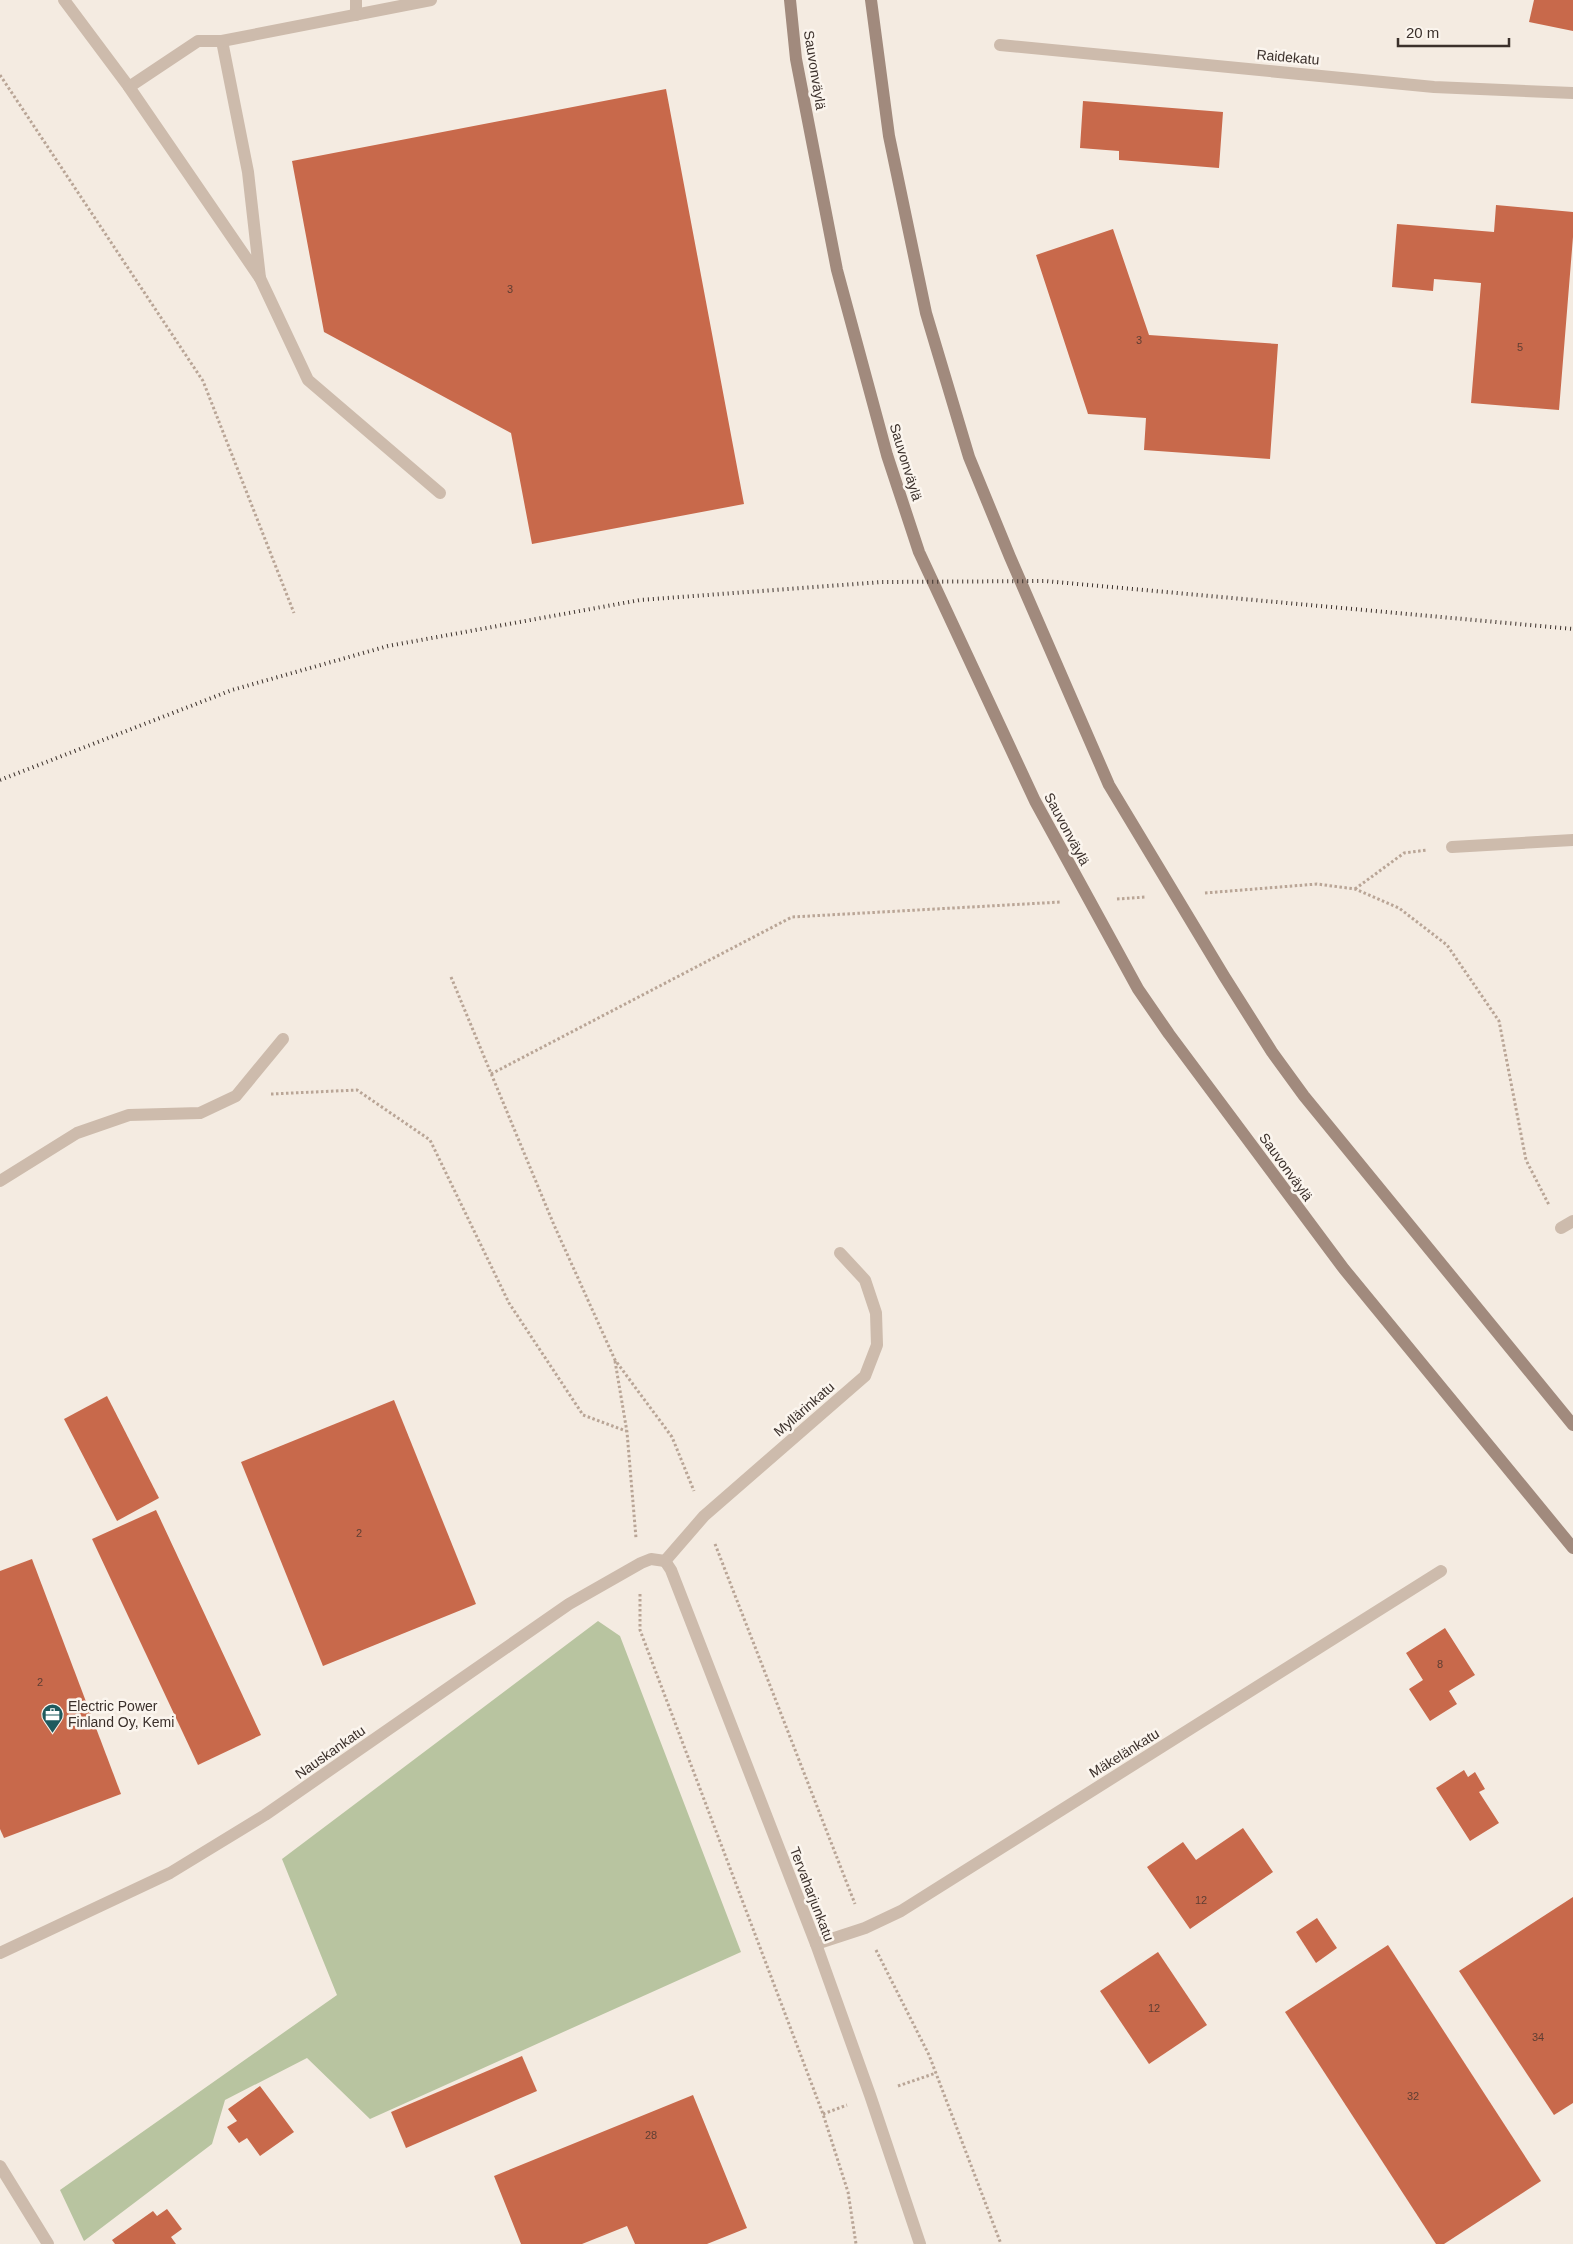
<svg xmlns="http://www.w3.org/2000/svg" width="1573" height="2244" viewBox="0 0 1573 2244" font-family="Arial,sans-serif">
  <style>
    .green { fill: #b8c4a0 }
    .building { fill: #c8694b }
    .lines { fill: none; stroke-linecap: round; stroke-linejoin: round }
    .path { stroke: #b9a596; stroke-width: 3; stroke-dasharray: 2.5 2.5; stroke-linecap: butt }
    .lane { stroke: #cdbbac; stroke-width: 12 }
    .street { stroke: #cdbbac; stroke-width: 12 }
    .secondary { stroke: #a18a7d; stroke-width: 12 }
    .rail { stroke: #3b302b; stroke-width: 4; stroke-dasharray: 1 4; stroke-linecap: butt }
    .labels { text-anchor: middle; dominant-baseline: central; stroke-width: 5; stroke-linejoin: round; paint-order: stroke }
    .number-label { font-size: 11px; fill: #5e3e33 }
    .street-label { font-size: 14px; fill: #3b302b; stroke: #fbf5ee }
    .poi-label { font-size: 14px; fill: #3b302b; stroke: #fbf5ee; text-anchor: start }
  </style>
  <rect width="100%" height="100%" fill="#f4ebe1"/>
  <path class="green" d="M 598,1621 L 620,1636 L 741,1952 L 370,2119 L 307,2058 L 225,2100 L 212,2144 L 84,2241 L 60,2190 L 337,1995 L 282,1859 Z"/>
  <g class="building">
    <path d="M 1534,0 L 1573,0 L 1573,31 L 1529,22 Z"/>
    <path d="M 666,89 L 744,504 L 532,544 L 511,433 L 324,332 L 292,161 Z"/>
    <path d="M 1083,101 L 1223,112 L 1219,168 L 1119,160 L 1119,151 L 1080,148 Z"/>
    <path d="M 1496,205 L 1573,212 L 1573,237 L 1559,410 L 1471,403 L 1481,283 L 1434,279 L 1433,291 L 1392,287 L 1397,224 L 1494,232 Z"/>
    <path d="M 1113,229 L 1149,335 L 1278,344 L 1270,459 L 1144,450 L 1146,418 L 1088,414 L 1036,255 Z"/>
    <path d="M 107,1396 L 159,1498 L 117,1521 L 64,1419 Z"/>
    <path d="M 394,1400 L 476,1604 L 323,1666 L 241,1462 Z"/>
    <path d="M 156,1510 L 261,1735 L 198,1765 L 92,1539 Z"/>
    <path d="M 32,1559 L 121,1794 L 4,1838 L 0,1829 L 0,1571 Z"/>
    <path d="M 1445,1628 L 1475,1675 L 1449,1691 L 1457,1704 L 1430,1721 L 1409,1689 L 1423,1680 L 1406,1653 Z"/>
    <path d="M 1464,1770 L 1468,1777 L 1475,1772 L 1485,1789 L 1479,1792 L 1499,1823 L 1470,1841 L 1436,1788 Z"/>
    <path d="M 1243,1828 L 1273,1872 L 1190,1929 L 1147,1867 L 1183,1842 L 1196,1860 Z"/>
    <path d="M 1573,1897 L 1573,2103 L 1554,2115 L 1459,1971 Z"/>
    <path d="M 1317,1918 L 1337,1948 L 1316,1963 L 1296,1932 Z"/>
    <path d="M 1388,1945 L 1541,2181 L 1444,2244 L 1436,2244 L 1285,2012 Z"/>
    <path d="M 1158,1952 L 1207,2025 L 1149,2064 L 1100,1991 Z"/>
    <path d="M 522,2056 L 537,2091 L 406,2148 L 391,2112 Z"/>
    <path d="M 260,2086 L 294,2132 L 260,2156 L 247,2138 L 239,2143 L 227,2127 L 237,2121 L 228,2109 Z"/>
    <path d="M 693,2095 L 747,2228 L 707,2244 L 635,2244 L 627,2226 L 582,2244 L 521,2244 L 494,2176 Z"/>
    <path d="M 167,2209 L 182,2229 L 171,2237 L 176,2244 L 115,2244 L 112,2240 L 153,2211 L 157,2216 Z"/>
  </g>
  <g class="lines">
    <g class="path">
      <path d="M 0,75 L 203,381 L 294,613"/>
      <path d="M 1355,889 L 1404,853 L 1427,850"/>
      <path d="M 1205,893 L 1317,884 L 1355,889 L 1399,908 L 1447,945 L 1499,1021 L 1526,1160 L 1549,1205"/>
      <path d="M 1117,899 L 1146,897"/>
      <path d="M 451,977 L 554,1225 L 615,1360 L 672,1437 L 694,1491"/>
      <path d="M 491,1074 L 792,917 L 1061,902"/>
      <path d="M 271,1094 L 357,1090 L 430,1140 L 509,1303 L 583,1415 L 626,1431"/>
      <path d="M 615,1361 L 627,1432 L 636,1538"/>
      <path d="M 715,1544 L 855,1904"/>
      <path d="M 640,1594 L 640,1630 L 823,2114 L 848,2192 L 856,2244"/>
      <path d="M 876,1950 L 929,2055 L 1001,2244"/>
      <path d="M 898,2086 L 936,2073"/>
      <path d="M 823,2114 L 847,2105"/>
    </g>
    <g class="lane">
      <path d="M 64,0 L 129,87 L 260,278 L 248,172 L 222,41"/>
      <path d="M 356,0 L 356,15"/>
      <path d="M 129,87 L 198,41 L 222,41 L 431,0"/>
      <path d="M 260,278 L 308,380 L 440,493"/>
      <path d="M 1452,847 L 1573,840"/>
      <path d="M 0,1181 L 77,1133 L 129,1115 L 200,1113 L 236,1096 L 283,1039"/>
    </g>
    <g class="street">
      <path d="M 1000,45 L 1434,87 L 1573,93"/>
      <path d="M 1561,1228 L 1573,1221"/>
      <path d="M 665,1561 L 671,1570 L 816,1944 L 870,2095 L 920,2244"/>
      <path d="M 665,1561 L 704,1516 L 865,1376 L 877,1345 L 876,1313 L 865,1280 L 840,1253"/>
      <path d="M 816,1944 L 865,1928 L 901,1911 L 1441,1571"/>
      <path d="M 0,1953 L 170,1873 L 265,1815 L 569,1604 L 641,1563 L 651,1559 L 665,1561"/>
      <path d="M 0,2166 L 48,2244"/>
    </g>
    <g class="secondary">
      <path d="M 790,0 L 796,59 L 837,270 L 887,455 L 919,552 L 1035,801 L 1138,989 L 1169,1034 L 1344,1269 L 1573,1548"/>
      <path d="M 871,0 L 889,136 L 926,313 L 969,457 L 1010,557 L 1109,785 L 1224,976 L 1272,1052 L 1304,1096 L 1573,1425"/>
    </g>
    <path class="rail" d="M 0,780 L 232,690 L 388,646 L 640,600 L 882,582 L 1045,581 L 1573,629"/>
  </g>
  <defs>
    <symbol id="office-pin" viewBox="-11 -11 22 30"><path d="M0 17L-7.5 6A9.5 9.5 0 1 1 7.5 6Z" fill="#1f5a5e" stroke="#fbf5ee"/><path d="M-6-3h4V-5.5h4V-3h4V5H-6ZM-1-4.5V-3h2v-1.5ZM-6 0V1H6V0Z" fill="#fff"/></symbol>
  </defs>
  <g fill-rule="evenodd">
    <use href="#office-pin" x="40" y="1702" width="25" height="34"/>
  </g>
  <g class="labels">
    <g class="number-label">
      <text x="510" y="289">3</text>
      <text x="1139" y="340">3</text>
      <text x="1520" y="347">5</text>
      <text x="359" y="1533">2</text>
      <text x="1440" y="1664">8</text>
      <text x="40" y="1682">2</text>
      <text x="1201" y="1900">12</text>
      <text x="1154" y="2008">12</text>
      <text x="1538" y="2037">34</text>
      <text x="1413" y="2096">32</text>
      <text x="651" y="2135">28</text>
    </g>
    <g class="street-label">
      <text transform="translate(1288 57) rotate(5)">Raidekatu</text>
      <text transform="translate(815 70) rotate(81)">Sauvonväylä</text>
      <text transform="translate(906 462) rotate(73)">Sauvonväylä</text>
      <text transform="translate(1067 829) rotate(62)">Sauvonväylä</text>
      <text transform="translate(1286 1167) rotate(54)">Sauvonväylä</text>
      <text transform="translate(804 1409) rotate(-41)">Myllärinkatu</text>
      <text transform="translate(330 1752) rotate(-35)">Nauskankatu</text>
      <text transform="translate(1124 1753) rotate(-32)">Mäkelänkatu</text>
      <text transform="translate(812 1894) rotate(69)">Tervaharjunkatu</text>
    </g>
    <g class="poi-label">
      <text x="68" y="1706">Electric Power<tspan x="68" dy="16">Finland Oy, Kemi</tspan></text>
    </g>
  </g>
  <path d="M1398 38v8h111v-8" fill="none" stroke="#3b302b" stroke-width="2.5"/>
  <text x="1406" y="38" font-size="15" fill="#3b302b" stroke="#fbf5ee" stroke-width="4" paint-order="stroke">20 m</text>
</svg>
